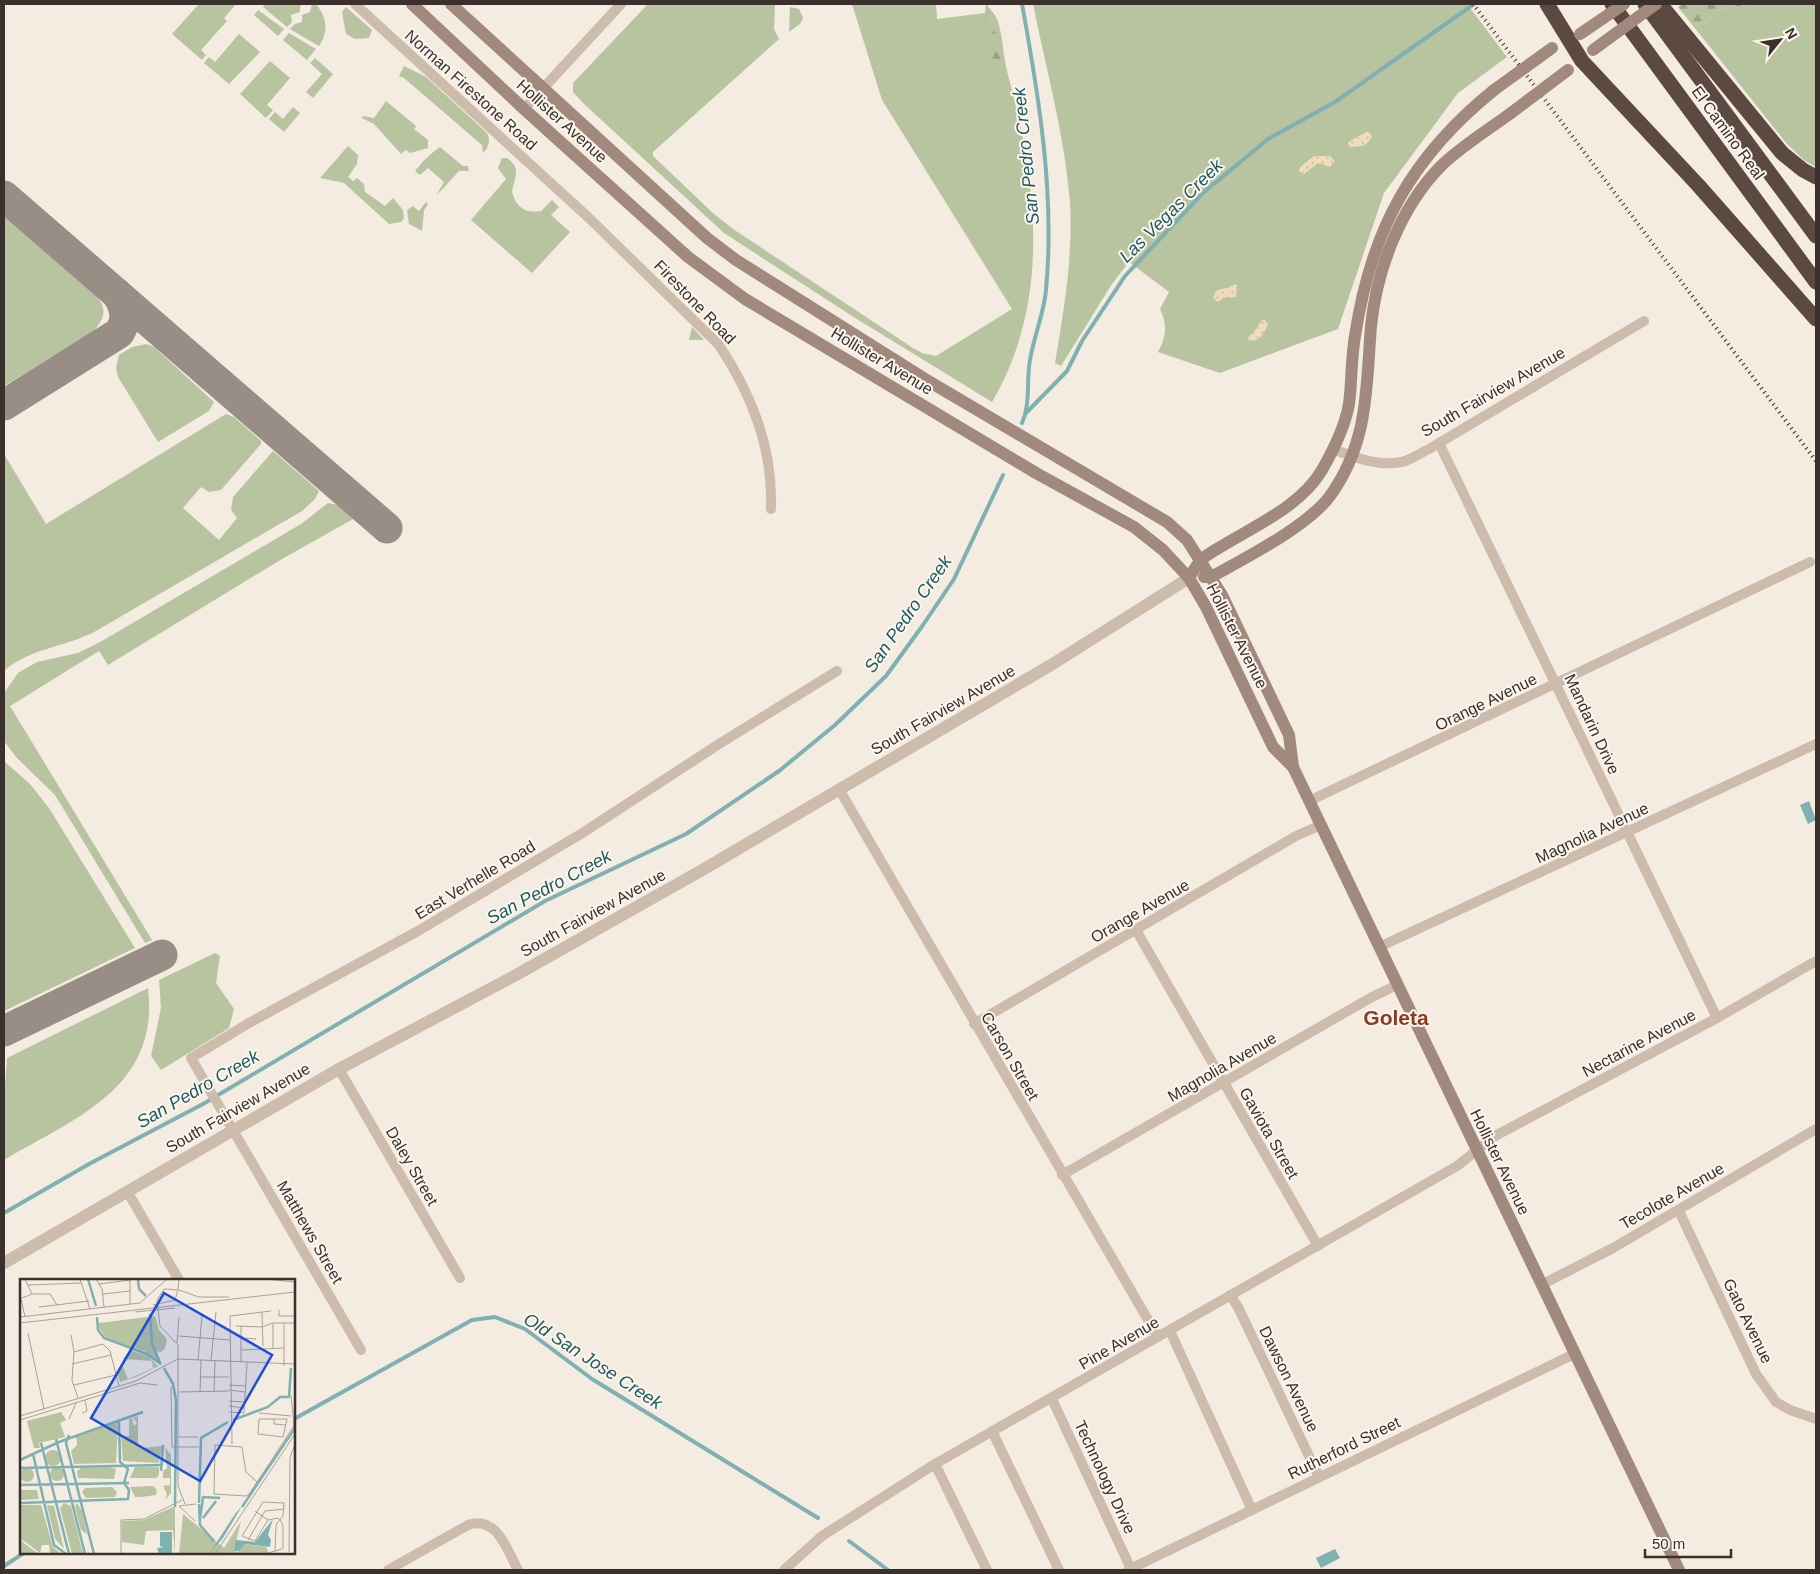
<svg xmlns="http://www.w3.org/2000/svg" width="1820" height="1574" viewBox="0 0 1820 1574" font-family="Arial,sans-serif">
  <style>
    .green { fill: #b8c4a0 }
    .forest { fill: url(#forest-firs) }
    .sand { fill: url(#sand-dots) }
    .water { fill: #7fb0b2 }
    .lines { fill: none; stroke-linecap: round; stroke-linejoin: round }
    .stream { stroke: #7fb0b2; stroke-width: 4 }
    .taxiway { stroke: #988e86; stroke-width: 31 }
    .minor { stroke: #cdbbac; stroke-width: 10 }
    .tertiary { stroke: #cdbbac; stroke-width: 12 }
    .secondary { stroke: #a18a7d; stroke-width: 12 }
    .motorway { stroke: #5c4a42; stroke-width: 15 }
    .rail { stroke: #3b302b; stroke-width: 4; stroke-dasharray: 1 4; stroke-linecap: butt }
    .secondary-bridge { stroke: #a18a7d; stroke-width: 12 }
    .labels { text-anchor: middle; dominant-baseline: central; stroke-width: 4; stroke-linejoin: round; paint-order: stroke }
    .street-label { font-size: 16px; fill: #3b302b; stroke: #fbf5ee }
    .water-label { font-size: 18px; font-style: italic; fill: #1f5a5e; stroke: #fbf5ee }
    .district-label { font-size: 21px; font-weight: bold; fill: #8c3b22; stroke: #fbf5ee }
    .inset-river { fill: none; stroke: #7fb0b2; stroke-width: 2.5 }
    .inset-road { fill: none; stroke: #aaa098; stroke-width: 1 }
    .view { fill: #1d4ed8; fill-opacity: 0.15; stroke: #1d4ed8; stroke-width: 2.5 }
    .inset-edge { fill: none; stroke: #3b302b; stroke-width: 2.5 }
  </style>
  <defs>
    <pattern id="forest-firs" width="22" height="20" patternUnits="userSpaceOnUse" patternTransform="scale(1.25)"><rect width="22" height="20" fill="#b8c4a0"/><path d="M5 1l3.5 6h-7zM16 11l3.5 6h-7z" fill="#97a083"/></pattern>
    <pattern id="sand-dots" width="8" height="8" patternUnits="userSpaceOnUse" patternTransform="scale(1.25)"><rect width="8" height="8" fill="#efdcb8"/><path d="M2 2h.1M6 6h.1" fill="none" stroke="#cebd9e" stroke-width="1.8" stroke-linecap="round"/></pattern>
  </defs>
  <rect width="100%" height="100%" fill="#f4ebe1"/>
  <g class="green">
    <path d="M 199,4 L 236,4 L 224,18 L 227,21 L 201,50 L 206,55 L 202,60 L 172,34 Z"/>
    <path d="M 265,4 L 302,4 L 300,7 L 300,12 L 291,15 L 292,22 L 287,27 L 263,7 Z"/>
    <path d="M 312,4 L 316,4 C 327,18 329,31 319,46 L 290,29 L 295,24 L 302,22 L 302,15 L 310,12 Z"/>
    <path d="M 648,4 L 775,5 L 774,29 L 779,39 L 653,152 L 653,156 L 715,215 L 736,231 L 913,348 L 922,353 L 936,356 L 1012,309 L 882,100 L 852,4 L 936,4 L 937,19 L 985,13 L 986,4 C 989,8 995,14 997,19 C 1003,35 1003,55 1007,71 C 1037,181 1052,300 992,402 L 852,316 L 724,233 L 583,103 L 573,92 L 573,83 Z"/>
    <path d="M 1033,4 L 1467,4 L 1507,57 L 1458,93 L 1384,193 L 1338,329 L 1220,373 L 1158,352 C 1166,336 1168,326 1160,309 L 1169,292 L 1129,262 L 1112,284 L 1061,366 L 1055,363 C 1064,310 1073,257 1070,203 C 1065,136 1046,69 1033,4 Z"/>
    <path d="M 1761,4 L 1816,4 L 1816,167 L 1805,161 L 1787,144 L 1694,27 L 1711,18 L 1713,12 L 1729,7 Z"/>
    <path d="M 346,7 L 372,30 L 369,38 L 355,39 L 346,34 L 342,12 Z"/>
    <path d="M 790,7 L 799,9 L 803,18 L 800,24 L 789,32 Z"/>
    <path d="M 258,10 L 284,29 L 278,36 L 254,15 Z"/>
    <path d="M 289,33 L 316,49 L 307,60 L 283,40 Z"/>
    <path d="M 239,34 L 260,52 L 229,84 L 204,63 L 209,57 L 215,62 Z"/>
    <path d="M 315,58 L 333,74 L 313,98 L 306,92 L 322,74 L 310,63 Z"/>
    <path d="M 270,61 L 290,78 L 267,105 L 273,110 L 266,118 L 240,94 Z"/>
    <path d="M 404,66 L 426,77 L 487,133 C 491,141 489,147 483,153 L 482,145 L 404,78 L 399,76 Z"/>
    <path d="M 386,101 L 416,126 L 414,129 L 428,140 L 428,148 L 410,153 L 406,150 L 401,154 L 374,124 L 362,118 L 363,116 L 374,118 Z"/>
    <path d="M 293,107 L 300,113 L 284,132 L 269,119 L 275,112 L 283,119 Z"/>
    <path d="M 348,146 L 358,155 L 357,164 L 348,177 L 353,181 L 357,178 L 364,184 L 365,192 L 385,206 L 393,198 L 403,210 L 404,218 L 401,222 L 389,224 L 344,183 L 320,178 Z"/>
    <path d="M 440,147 L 463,166 L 468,166 L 469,171 L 459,171 L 436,196 L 444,182 L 428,168 L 420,175 L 415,171 C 423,161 430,154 440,147 Z"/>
    <path d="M 502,158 L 507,158 C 522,168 514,178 512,192 C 516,207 525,214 541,211 L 552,200 L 559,207 L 551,215 L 570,232 L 532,273 L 471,220 L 506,179 L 498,168 Z"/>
    <path d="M 426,202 L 428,204 L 424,210 L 422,231 L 409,224 L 407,210 L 413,206 L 419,211 Z"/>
    <path d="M 4,211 C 25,229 99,285 103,308 C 105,317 99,325 93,332 L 4,386 Z"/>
    <path d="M 692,327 L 704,340 L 689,340 Z"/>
    <path d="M 146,344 L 154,347 L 214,402 L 209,411 L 158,442 L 118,377 L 116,368 L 119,355 L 132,347 Z"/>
    <path d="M 226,414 L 234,417 L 261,441 L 261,444 L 221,490 L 209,492 L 201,487 L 183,508 L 219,540 L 237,518 L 231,510 L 233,497 L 273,451 L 319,491 L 315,499 L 302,511 L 96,631 C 64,648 32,647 4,671 L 4,454 L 46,524 Z"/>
    <path d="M 328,503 L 338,505 L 353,519 L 282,559 L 108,665 L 99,651 L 10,706 L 152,940 L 145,943 L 55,795 L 16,757 L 4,741 L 4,693 L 18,673 L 37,662 L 78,653 L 102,641 L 301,524 Z"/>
    <path d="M 4,761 L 30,784 L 49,808 L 135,948 L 4,1011 Z"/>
    <path d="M 215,953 L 220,956 L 216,983 L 234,1009 L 229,1028 L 161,1070 L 151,1056 L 161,1008 L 159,980 Z"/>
    <path d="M 148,988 C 160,1088 75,1118 4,1160 L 4,1100 L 7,1058 Z"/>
  </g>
  <g class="forest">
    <path d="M 1682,4 L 1761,4 L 1729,7 L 1713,12 L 1711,18 L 1694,27 L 1678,7 Z"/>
    <path d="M 990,12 L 996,36 L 1000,41 L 999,49 C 1007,56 1005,66 1005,76 L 1002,77 L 997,75 L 989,44 L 988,22 L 984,18 Z"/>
  </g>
  <g class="sand">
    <path d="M 1366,132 L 1369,132 L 1372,137 C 1365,148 1360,146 1349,147 L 1348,142 Z"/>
    <path d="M 1314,156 L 1330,156 L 1335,161 L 1330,167 L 1318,163 L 1303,175 L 1299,171 L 1300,167 Z"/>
    <path d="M 1237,284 L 1236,297 L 1223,298 L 1218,302 L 1213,298 L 1216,291 Z"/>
    <path d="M 1262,320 L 1265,320 L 1268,325 C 1264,333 1259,343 1249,340 L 1247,338 L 1254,332 Z"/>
  </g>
  <g class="water">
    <path d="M 1809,801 L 1816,820 L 1808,824 L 1800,805 Z"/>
    <path d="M 1335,1549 L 1340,1558 L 1321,1568 L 1316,1558 Z"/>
  </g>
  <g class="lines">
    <g class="stream">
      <path d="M 1027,412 L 1067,371 L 1082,341 L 1125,276 L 1203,193 L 1268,139 L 1335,102 L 1474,4"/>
      <path d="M 1022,423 C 1031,403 1026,381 1030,360 C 1034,336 1044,313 1046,290 C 1055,195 1039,97 1022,4"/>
      <path d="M 4,1213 L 89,1164 L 203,1104 L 545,901 L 686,834 L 779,771 L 835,725 L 886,676 L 923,625 L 954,579 L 1003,475"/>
      <path d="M 294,1419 L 472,1320 L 495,1317 L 525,1329 L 592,1379 L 818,1518"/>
      <path d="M 849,1541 L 888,1570"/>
      <path d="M 4,1566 L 24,1553"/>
    </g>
    <g class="taxiway">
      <path d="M 4,196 L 387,528"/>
      <path d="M 4,405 L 119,333 C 128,319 126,308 117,294"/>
      <path d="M 4,1031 L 162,955"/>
    </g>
    <g class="minor">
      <path d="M 355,4 L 589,218 L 719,345 C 752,395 773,448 771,509"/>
      <path d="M 524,109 L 621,4"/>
      <path d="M 1439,443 L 1717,1018"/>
      <path d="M 1333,449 C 1353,457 1379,467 1401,462 C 1410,461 1420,453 1429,449 L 1644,321"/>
      <path d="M 839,789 L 1158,1337"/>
      <path d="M 1309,801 L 1810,562"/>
      <path d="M 1136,930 L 1318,1246"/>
      <path d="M 1379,947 L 1816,744"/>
      <path d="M 974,1024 L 1296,836 L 1321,825"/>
      <path d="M 339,1069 L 460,1278"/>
      <path d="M 1062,1175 L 1372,997 L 1397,985"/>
      <path d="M 127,1191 L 179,1280"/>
      <path d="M 1679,1211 L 1756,1374 L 1776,1402 L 1790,1410 L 1816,1419"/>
      <path d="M 1541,1285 L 1613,1248 L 1816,1129"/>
      <path d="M 1230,1295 L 1238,1307 L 1319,1477"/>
      <path d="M 1170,1331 L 1252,1510"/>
      <path d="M 361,1350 L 191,1058 L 249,1023 L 418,931 L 584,832 L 719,744 L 837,671"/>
      <path d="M 1052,1399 L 1131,1569"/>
      <path d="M 992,1431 L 1059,1570"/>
      <path d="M 935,1464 L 987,1570"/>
      <path d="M 388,1570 L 468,1525 C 497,1515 507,1550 518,1570"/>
      <path d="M 784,1570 L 822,1536 L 935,1464 L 1457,1166 L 1495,1136 L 1717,1018 L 1816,961"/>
      <path d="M 1128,1570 L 1574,1354"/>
    </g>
    <path class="tertiary" d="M 4,1263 L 339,1069 L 516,975 L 704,869 L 1051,665 L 1189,578"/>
    <g class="secondary">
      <path d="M 412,4 L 524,109 L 688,257 L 745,299 L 1036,473 L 1134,527 L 1163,550 L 1189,578 L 1206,607 L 1273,747 L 1293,767"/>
      <path d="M 451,4 L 707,238 L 736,260 L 930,382 L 1167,522 L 1187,540 L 1222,595 L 1289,735 L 1293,767 L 1679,1570"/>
      <path d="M 1204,577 L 1211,577 C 1244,559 1308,526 1330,496 C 1369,442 1366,388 1371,326 C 1377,268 1401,206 1442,165 C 1463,145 1488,130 1511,113"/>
      <path d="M 1189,578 C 1193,572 1197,564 1202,559 C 1209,553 1219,548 1227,543 C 1261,523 1302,504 1322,470 C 1334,449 1345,427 1349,404 C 1352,381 1351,359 1355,336 C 1371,230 1411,157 1494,90"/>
    </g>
    <g class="motorway">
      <path d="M 1547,4 L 1582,61 L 1698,185 L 1816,319"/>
      <path d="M 1612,4 L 1816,282"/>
      <path d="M 1645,4 L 1816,236"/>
      <path d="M 1660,4 L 1782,153 L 1803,170 L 1816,177"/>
    </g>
    <path class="rail" d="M 1473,4 L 1816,461"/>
    <g class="secondary-bridge">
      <path d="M 1580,34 L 1624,4"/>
      <path d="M 1593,50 L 1656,4"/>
      <path d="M 1494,90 L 1552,48"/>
      <path d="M 1511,113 L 1568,70"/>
    </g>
  </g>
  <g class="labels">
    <g class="street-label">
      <text transform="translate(471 90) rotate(42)">Norman Firestone Road</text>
      <text transform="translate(562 121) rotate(42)">Hollister Avenue</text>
      <text transform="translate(1728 133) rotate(54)">El Camino Real</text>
      <text transform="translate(695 302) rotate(46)">Firestone Road</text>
      <text transform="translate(882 361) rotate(31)">Hollister Avenue</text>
      <text transform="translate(1493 392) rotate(-30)">South Fairview Avenue</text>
      <text transform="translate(1237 636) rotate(63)">Hollister Avenue</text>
      <text transform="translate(1486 702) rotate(-26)">Orange Avenue</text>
      <text transform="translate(943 710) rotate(-30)">South Fairview Avenue</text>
      <text transform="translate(1592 724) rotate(65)">Mandarin Drive</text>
      <text transform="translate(1592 833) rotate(-25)">Magnolia Avenue</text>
      <text transform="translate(475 880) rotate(-31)">East Verhelle Road</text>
      <text transform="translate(1140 911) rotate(-30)">Orange Avenue</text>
      <text transform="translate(593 913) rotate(-29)">South Fairview Avenue</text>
      <text transform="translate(1639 1043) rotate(-28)">Nectarine Avenue</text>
      <text transform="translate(1010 1056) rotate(60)">Carson Street</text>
      <text transform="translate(1222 1067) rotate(-30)">Magnolia Avenue</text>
      <text transform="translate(238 1108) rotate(-30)">South Fairview Avenue</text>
      <text transform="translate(1269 1133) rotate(60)">Gaviota Street</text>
      <text transform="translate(1500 1162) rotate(64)">Hollister Avenue</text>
      <text transform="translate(412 1166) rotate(60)">Daley Street</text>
      <text transform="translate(1672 1196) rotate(-30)">Tecolote Avenue</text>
      <text transform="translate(310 1232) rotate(60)">Matthews Street</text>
      <text transform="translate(1748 1321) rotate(64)">Gato Avenue</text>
      <text transform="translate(1119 1343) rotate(-30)">Pine Avenue</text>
      <text transform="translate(1289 1379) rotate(64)">Dawson Avenue</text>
      <text transform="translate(1344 1448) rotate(-26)">Rutherford Street</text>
      <text transform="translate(1105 1477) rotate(65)">Technology Drive</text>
    </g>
    <g class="water-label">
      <text transform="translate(1026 156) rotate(-96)">San Pedro Creek</text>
      <text transform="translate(1171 211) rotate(-45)">Las Vegas Creek</text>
      <text transform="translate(908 614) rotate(-55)">San Pedro Creek</text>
      <text transform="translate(549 887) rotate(-28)">San Pedro Creek</text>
      <text transform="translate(198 1089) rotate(-30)">San Pedro Creek</text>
      <text transform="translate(593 1361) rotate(33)">Old San Jose Creek</text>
    </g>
    <g class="district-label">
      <text x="1396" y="1017">Goleta</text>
    </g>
  </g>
  <g transform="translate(20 1279)">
    <rect width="275" height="275" fill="#f4ebe1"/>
    <path d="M 135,37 L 139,51 L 147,60 L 145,70 L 141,73 L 134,72 L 138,81 L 124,72 L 87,60 L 79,49 L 79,44 ZM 110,71 L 128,77 L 138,87 L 116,98 L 100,103 L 97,92 L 102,86 L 108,100 L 133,89 L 132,82 L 103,80 ZM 41,133 L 46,141 L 40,144 L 45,158 L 19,164 L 20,169 L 14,169 L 7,142 ZM 118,137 L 118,165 L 122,169 L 142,167 L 139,184 L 103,182 L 101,158 L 109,157 L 109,140 L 112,139 L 114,146 L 117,145 L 113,138 ZM 94,144 L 98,146 L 96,184 L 54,185 L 51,172 L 57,166 L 56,157 ZM 145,168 L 151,176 L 151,214 L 145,221 L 147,215 L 143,207 L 150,206 L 150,199 L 143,199 L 143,192 L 147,189 ZM25 179a8 8 0 1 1 16 0a8 8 0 1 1-16 0ZM 89,188 L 96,190 L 94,200 L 58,199 L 57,192 L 61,189 ZM 115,188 L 139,188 L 139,196 L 136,199 L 110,199 ZM30 195a7 7 0 1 1 14 0a7 7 0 1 1-14 0ZM0 196a7 7 0 1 1 14 0a7 7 0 1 1-14 0ZM 133,207 L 137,211 L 136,216 L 121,218 L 115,218 L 110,208 ZM 92,208 L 97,213 L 95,218 L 66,219 L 62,213 L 65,209 ZM 0,211 L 17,211 L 19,220 L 0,221 ZM 44,224 L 51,227 L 63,275 L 52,275 L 40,229 ZM 57,224 L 62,232 L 67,255 L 61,251 L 55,228 ZM 0,226 L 21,226 L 33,268 L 41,275 L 22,275 L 30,274 L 29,266 L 22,266 L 20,274 L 0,259 ZM 27,226 L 34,227 L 44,270 L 35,260 ZM 155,227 L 155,275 L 153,251 L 126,252 L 124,266 L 102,263 L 102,242 L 124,241 ZM 163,235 L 204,269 L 221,242 L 214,272 L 218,273 L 225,265 L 246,268 L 249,275 L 159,275 Z" fill="#b8c4a0"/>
    <path d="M 0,260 L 5,265 L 19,275 L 0,275 Z" fill="#b8c4a0"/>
    <path d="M 222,227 L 203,259 L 189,275 L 215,235 ZM 253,240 L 248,256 L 251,261 L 250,268 L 225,265 L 219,272 L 214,272 L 216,261 L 235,263 ZM 140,253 L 152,253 L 152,275 L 139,275 L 137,269 L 144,268 L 140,267 Z" fill="#7fb0b2"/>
    <path class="inset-river" d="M 68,0 L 76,27M 118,0 L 119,10 L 126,17M 130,35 L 132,64 L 140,84M 77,38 L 78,51 L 84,59 L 127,75 L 141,85M 144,89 L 153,105 L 156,121 L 155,228M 213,141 L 248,128 L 260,118 L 269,118 L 271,89M 49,156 L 46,164 L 74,275M 36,160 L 65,275M 21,164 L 49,275M 13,175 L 34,266 L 46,275M 0,181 L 39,163 L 123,133M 0,189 L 143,186M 141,192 L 143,166M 0,206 L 109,204M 0,224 L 108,220 L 109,211 L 104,204 L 108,190 L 100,183 L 99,144 L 96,143M 179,224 L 181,159 L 208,143M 179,225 L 180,246 L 194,262M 222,228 L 275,149M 183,239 L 196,222M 180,240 L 183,218 L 200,219"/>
    <path class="inset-road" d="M 5,0 L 12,15M 60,0 L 70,30M 76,0 L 82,10 L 84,28M 110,0 L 110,25M 246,0 L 275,3M 79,5 L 110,1M 8,6 L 61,4M 159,11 L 179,18 L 209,18M 0,15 L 5,38M 83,15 L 110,12M 2,19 L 12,15 L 30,15 L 37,26M 133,26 L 155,21 L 158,11M 19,28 L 69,22M 259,31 L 259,37 L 275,37M 115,33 L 155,29M 242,34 L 243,67M 0,38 L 120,24 L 147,0M 0,44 L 275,13M 253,44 L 253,69M 216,47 L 242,48 L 253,44 L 275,44M 8,54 L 24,130M 51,56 L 54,73 L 52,101 L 58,119M 159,57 L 210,61M 221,59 L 236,60M 157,64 L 159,38M 221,71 L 264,69M 54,73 L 83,65 L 90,72 L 99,107M 158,80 L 158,207 L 165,225M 158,80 L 158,66 L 140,47 L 137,21 L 144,10 L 158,11 L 159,0M 178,81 L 182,37M 191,81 L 196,33M 221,83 L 221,47M 52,85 L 91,76M 264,87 L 264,44M 181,98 L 209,98M 54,106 L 96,96M 209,106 L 225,107M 151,108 L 152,168 L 179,168M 209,111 L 225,113M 194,112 L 195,82M 159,113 L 209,112M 180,113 L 181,81M 271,116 L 274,147M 209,122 L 224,123M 209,127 L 224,129M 209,133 L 224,134 L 227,84M 62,134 L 67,132 L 65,121M 239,134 L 271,137M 0,137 L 116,102 L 158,80 L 275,85M 49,140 L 56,124M 239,140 L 267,140 L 263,158 L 238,155 ZM 254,140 L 254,145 L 266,146M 0,141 L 120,104 L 137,106M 158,158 L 178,158M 212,165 L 210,37 L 251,32M 237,203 L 226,193 L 222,168 L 195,166 L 194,215 L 226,217 L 229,215 L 253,179 L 275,145M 235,232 L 248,241M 175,242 L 159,227 L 176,225M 228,261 L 245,232 L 264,230M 269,273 L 270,179 L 275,165M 248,274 L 262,270 L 263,269 L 263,248 L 262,244 L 260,241 L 258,239 L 248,241 L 235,262 L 222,257 L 243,223 L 264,224 L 263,237 L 260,241 L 257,244 L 256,248 L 255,272M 101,275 L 101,241 L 124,240 L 162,221M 195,275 L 275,155"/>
    <path class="view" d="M 144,14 L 252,76 L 180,202 L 71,139 Z"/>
    <rect width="275" height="275" class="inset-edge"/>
  </g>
  <rect width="1820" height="1574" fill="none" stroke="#3b302b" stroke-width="10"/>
  <g transform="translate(1780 40) rotate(60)" stroke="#fbf5ee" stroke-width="4" paint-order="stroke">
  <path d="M0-4L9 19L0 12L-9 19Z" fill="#3b302b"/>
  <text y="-8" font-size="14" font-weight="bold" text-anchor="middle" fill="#3b302b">N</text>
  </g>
  <path d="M1645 1549v8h86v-8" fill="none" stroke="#3b302b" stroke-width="2.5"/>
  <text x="1652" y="1549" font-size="15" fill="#3b302b" stroke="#fbf5ee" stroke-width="4" paint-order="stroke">50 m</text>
</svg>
